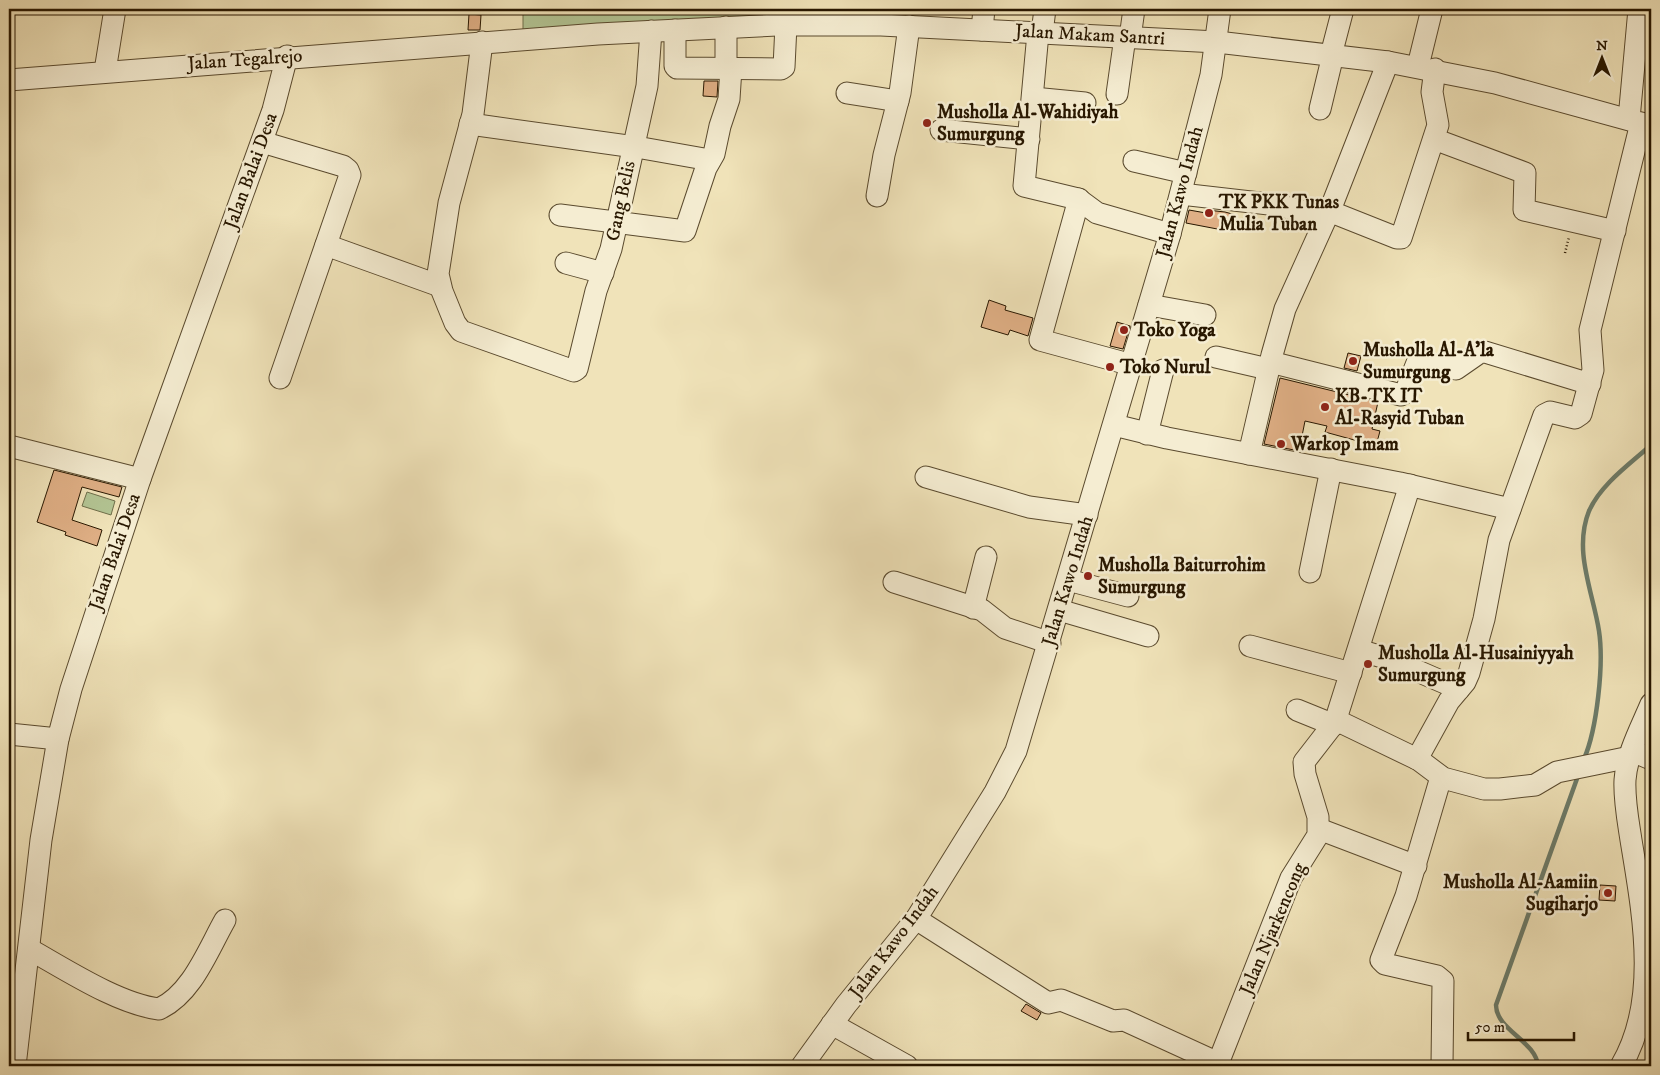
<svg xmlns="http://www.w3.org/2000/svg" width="1660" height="1075" viewBox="0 0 1660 1075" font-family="'IM FELL DW Pica',serif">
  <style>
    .green { fill: #b3c594; stroke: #6e6e4a }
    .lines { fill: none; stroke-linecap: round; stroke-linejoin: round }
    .stream { stroke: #6c7b69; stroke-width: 4.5 }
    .building { fill: #dfaf85; stroke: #281700 }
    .minor-casing { stroke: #5a4a2e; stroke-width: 23 }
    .path { stroke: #281700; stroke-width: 2.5; stroke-dasharray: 1 2.5; stroke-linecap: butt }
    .minor { stroke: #f5edd2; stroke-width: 21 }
    .poi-dot { fill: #8f2418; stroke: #f5edd2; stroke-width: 2 }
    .labels { text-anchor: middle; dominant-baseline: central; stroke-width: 5; stroke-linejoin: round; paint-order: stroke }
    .street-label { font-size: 19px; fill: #281700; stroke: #f5edd2 }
    .poi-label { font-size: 19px; font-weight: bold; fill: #281700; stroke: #f5edd2; text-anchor: start }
  </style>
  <rect width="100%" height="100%" fill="#f0e3b9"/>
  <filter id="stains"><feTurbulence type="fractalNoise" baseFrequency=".004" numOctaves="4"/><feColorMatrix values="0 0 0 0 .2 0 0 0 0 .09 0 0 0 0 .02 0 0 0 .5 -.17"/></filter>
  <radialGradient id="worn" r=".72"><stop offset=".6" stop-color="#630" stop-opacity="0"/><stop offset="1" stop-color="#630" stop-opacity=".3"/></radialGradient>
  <g class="green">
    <path d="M 523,9 L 764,9 L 764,20 L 523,32 Z"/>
    <path d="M 87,492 L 115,501 L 111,515 L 82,506 Z"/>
  </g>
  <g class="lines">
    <g class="stream">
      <path d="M 1584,759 C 1597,729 1604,664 1599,631 C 1593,592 1573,551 1589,511 C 1601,484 1630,464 1651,445"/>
      <path d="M 1538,1066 C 1536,1041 1496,1030 1496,1005 L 1579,773"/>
    </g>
  </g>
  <g class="building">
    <path d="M 469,14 L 481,15 L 480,30 L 468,30 Z"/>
    <path d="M 704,81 L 718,81 L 717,97 L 703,96 Z"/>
    <path d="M 1189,210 L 1206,213 L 1207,210 L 1225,212 L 1236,215 L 1233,232 L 1186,223 Z"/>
    <path d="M 989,300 L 1006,306 L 1005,310 L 1033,318 L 1028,336 L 1010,330 L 1008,335 L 981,327 Z"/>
    <path d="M 1117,322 L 1130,326 L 1123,349 L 1110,346 Z"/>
    <path d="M 1348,353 L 1361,356 L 1357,371 L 1344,368 Z"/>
    <path d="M 1280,378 L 1378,402 L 1372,429 L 1380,431 L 1376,446 L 1325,432 L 1327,426 L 1305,421 L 1299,451 L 1264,444 Z"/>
    <path d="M 54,470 L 122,487 L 119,497 L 82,487 L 72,520 L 102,530 L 97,546 L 65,535 L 66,532 L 37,522 Z"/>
    <path d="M 1600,885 L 1616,886 L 1615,901 L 1599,900 Z"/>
    <path d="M 1026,1004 L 1041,1013 L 1037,1020 L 1021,1011 Z"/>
  </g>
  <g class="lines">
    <defs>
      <g id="minor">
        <path d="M 675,30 L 675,66 L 677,68 L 781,69 L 784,67 L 786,25"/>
        <path d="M 982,30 L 984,9"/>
        <path d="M 1038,33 L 1024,186 L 1078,199 L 1097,213 L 1170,234"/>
        <path d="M 1042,33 L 1045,9"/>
        <path d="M 1130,38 L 1134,9"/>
        <path d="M 482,42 L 473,114 L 449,203 L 438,274 L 442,291 L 455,323 L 461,331 L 574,371 L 577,369 L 596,291 L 611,249 L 647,86 L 651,31"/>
        <path d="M 1331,55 L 1343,9"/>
        <path d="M 1418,66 L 1432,9"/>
        <path d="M 726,68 L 726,27"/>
        <path d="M 105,71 L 115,9"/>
        <path d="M 9,80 L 598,34 L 777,25 L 881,25 L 1217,42 L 1388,62 L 1495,83 L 1651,126"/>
        <path d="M 847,93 L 898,101"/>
        <path d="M 1117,94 L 1125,37"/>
        <path d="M 1033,98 L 1085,103"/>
        <path d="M 1320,109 L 1333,55"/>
        <path d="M 1629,119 L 1639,9"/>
        <path d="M 470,124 L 642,148 L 710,160"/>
        <path d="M 941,130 L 1029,139"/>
        <path d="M 1434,139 L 1525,173 L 1524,210 L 1615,231"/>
        <path d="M 262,142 L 343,166 L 348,170 L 350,175 L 280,378"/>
        <path d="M 1134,161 L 1186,173"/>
        <path d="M 1181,194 L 1278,205 L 1326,218"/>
        <path d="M 877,196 L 884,155 L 900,93 L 909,26"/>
        <path d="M 1079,199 L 1040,340 L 1132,365"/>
        <path d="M 1329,211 L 1397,238 L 1401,238 L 1438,125 L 1432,92 L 1435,69"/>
        <path d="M 560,215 L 685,231 L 706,168 L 714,154 L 720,126 L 729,99 L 731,68"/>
        <path d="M 326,245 L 440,286"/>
        <path d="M 566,263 L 603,273"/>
        <path d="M 1149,305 L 1205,315"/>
        <path d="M 1216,357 L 1268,369"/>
        <path d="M 1270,362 L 1401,395 L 1405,393 L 1417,363 L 1456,369 L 1479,353 L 1485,352 L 1590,384"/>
        <path d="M 1114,425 L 1167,438 L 1400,483 L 1510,509"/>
        <path d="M 1147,434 L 1163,370"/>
        <path d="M 9,446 L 140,479"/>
        <path d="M 1249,454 L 1272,355 L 1285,309 L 1332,205 L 1388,62"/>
        <path d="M 926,477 L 1029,507 L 1087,515"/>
        <path d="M 1310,572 L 1331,469"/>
        <path d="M 1068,580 L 1128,596"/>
        <path d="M 894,582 L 982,610 L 1005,628 L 1050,643"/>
        <path d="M 973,608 L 986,557"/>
        <path d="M 1059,610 L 1148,636"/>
        <path d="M 1250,646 L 1351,673"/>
        <path d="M 1359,650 L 1392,660 L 1459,689"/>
        <path d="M 1297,710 L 1334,725"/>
        <path d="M 1336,720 L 1419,760 L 1443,778 L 1484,789 L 1500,789 L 1535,785 L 1557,772 L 1630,757"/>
        <path d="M 9,734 L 58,739"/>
        <path d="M 1632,751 L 1651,759"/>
        <path d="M 1417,759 L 1449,701 L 1465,682 L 1469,673 L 1484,619 L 1499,540 L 1544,415 L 1550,412 L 1575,418 L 1581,414 L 1593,370 L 1590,330 L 1641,123"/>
        <path d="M 1441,777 L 1406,896 L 1381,960 L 1385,964 L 1437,976 L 1443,981 L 1442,1066"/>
        <path d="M 1319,829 L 1416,866"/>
        <path d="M 916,919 L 1048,1003 L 1061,1000 L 1113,1021 L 1124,1020 L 1218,1063"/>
        <path d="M 29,949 C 65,969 118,1004 159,1009 C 192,994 208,950 225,920"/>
        <path d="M 832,1024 L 907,1066"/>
        <path d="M 15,1066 L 41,840 L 58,739 L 71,689 L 140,479 L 273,110 L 287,56"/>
        <path d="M 802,1066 L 846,1005 L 916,919 L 995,792 L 1016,751 L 1170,234 L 1211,75 L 1220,9"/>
        <path d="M 1217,1066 L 1291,878 L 1318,835 L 1318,817 L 1305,774 L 1304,762 L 1335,722 L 1410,485"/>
        <path d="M 1621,1066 C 1660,1000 1643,914 1631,840 C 1628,820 1624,800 1625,780 C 1627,753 1641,728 1651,704"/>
      </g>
    </defs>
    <use href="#minor" class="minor-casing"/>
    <path class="path" d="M 1565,253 L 1569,237"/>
    <use href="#minor" class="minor"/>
  </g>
  <g class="poi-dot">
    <circle cx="927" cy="123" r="5"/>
    <circle cx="1209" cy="213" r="5"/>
    <circle cx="1124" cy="330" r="5"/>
    <circle cx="1353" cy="361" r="5"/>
    <circle cx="1110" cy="367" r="5"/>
    <circle cx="1325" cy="407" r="5"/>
    <circle cx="1281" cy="444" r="5"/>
    <circle cx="1088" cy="576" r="5"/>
    <circle cx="1368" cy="664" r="5"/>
    <circle cx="1608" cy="893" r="5"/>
  </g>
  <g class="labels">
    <g class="street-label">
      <text transform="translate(1090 35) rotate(3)">Jalan Makam Santri</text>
      <text transform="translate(245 60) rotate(-4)">Jalan Tegalrejo</text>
      <text transform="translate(251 171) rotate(-70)">Jalan Balai Desa</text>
      <text transform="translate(1180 192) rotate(-75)">Jalan Kawo Indah</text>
      <text transform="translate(621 201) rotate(-78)">Gang Belis</text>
      <text transform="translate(115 552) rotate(-71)">Jalan Balai Desa</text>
      <text transform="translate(1068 581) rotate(-73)">Jalan Kawo Indah</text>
      <text transform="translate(1273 929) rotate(-67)">Jalan Njarkencong</text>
      <text transform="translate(894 942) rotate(-53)">Jalan Kawo Indah</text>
    </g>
    <g class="poi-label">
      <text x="937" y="112">Musholla Al-Wahidiyah<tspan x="937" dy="22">Sumurgung</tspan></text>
      <text x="1219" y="202">TK PKK Tunas<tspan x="1219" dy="22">Mulia Tuban</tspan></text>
      <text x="1134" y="330">Toko Yoga</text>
      <text x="1363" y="350">Musholla Al-A'la<tspan x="1363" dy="22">Sumurgung</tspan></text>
      <text x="1120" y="367">Toko Nurul</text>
      <text x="1335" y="396">KB-TK IT<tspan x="1335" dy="22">Al-Rasyid Tuban</tspan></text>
      <text x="1291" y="444">Warkop Imam</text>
      <text x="1098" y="565">Musholla Baiturrohim<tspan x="1098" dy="22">Sumurgung</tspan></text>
      <text x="1378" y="653">Musholla Al-Husainiyyah<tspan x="1378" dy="22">Sumurgung</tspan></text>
      <text x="1598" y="882" text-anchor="end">Musholla Al-Aamiin<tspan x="1598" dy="22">Sugiharjo</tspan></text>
    </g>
  </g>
  <rect width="1660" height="1075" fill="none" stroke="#f0e3b9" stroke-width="30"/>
  <rect x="10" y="10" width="1640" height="1055" fill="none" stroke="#281700" stroke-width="2.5"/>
  <rect x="15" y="15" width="1630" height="1045" fill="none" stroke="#281700"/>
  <g transform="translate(1602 58)" stroke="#f5edd2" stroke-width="4" paint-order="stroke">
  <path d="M0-4L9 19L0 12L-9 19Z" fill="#281700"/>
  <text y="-8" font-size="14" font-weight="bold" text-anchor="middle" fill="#281700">N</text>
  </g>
  <path d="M1468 1032v8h106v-8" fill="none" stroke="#281700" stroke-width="2.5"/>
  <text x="1475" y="1032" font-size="15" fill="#281700" stroke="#f5edd2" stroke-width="4" paint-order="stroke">50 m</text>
  <rect width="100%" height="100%" filter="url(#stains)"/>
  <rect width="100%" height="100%" fill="url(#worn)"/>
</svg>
